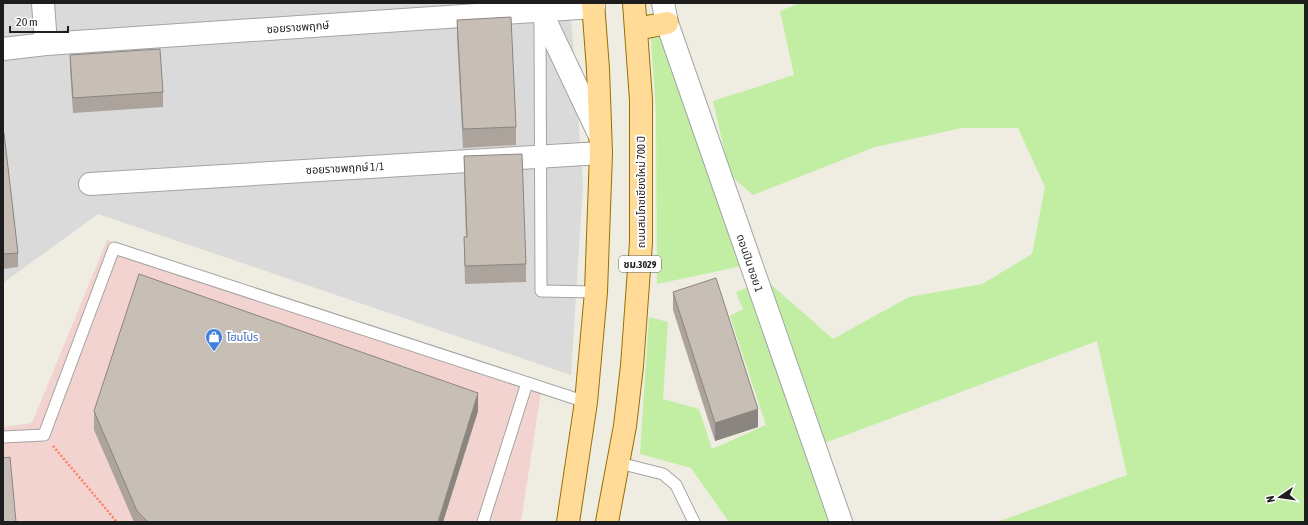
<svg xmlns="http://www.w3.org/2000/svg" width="1308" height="525" viewBox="0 0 1308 525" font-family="'Asap Condensed','Noto Sans Thai',sans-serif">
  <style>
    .residential { fill: #dbdada }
    .commercial { fill: #f2d3cf }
    .grass { fill: #c1eea3 }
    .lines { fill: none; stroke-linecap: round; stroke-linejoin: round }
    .lane-casing { stroke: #a4a4a4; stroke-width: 13 }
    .street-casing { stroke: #a4a4a4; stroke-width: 24 }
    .primary-casing { stroke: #967100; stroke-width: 24 }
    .path { stroke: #ff8063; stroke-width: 2.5; stroke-dasharray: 2 2; stroke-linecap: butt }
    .lane { stroke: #fff; stroke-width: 11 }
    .street { stroke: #fff; stroke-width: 22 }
    .primary { stroke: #ffdb97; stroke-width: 22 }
    .wall { fill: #aba39c }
    .shaded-wall { fill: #8b857f }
    .building { fill: #c7beb5; stroke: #8b857f }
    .labels { text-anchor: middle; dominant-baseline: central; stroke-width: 4; stroke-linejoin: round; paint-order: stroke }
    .shield { fill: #fff; stroke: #616161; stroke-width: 1 }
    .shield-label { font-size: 10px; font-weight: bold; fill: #1d1d1d }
    .street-label { font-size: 11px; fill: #1d1d1d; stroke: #fff }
    .shop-label { font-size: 11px; fill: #366cbe; stroke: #fff; text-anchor: start }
  </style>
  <rect width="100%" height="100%" fill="#efece2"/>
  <path class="residential" d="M 3,3 L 570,3 L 583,184 L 571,375 L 98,214 L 3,283 Z"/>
  <path class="commercial" d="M 107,240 L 542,385 L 521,522 L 3,522 L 3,427 L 32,423 Z"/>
  <g class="grass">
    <path d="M 800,3 L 1305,3 L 1305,522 L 997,522 L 1127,475 L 1097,341 L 822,444 L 767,281 L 833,339 L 909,297 L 982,284 L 1032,254 L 1045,187 L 1018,128 L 962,128 L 875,147 L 753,195 L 730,175 L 713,101 L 794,75 L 780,11 Z"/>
    <path d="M 662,37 L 742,266 L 657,284 L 656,112 L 651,39 Z"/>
    <path d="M 749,287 L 830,522 L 729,522 L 691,468 L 640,454 L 649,317 L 668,322 L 663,399 L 699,409 L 712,449 L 766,425 L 730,316 L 743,309 L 736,292 Z"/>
  </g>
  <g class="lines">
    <defs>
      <g id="lane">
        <path d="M 540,20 L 541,291 L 596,292"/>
        <path d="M 3,437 L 44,435 L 114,248 L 586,402"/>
        <path d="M 619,463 L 663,474 L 676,485 L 694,522"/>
        <path d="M 483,522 L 527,383"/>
      </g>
      <g id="street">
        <path d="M 43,3 L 46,44"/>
        <path d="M 537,3 L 600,136"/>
        <path d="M 663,3 L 667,23 L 841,522"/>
        <path d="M 3,49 L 46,44 L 594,7"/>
        <path d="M 90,184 L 601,153"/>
      </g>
      <g id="primary">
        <path d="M 637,29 L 667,23"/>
        <path d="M 568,522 L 586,402 L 596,292 L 601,153 L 598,69 L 593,3"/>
        <path d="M 607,522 L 625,426 L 632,366 L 641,242 L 641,100 L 634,3"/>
      </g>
    </defs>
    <use href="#lane" class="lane-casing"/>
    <use href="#street" class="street-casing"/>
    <use href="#primary" class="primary-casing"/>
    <path class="path" d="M 53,446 L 117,522"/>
    <use href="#lane" class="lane"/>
    <use href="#street" class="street"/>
    <use href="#primary" class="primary"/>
  </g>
  <g class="wall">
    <path d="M 457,20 L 516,127 L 516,145 L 463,148 L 457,38 Z"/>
    <path d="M 70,55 L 163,92 L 163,107 L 73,113 L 70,69 Z"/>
    <path d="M 3,133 L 18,253 L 18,267 L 3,269 Z"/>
    <path d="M 464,156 L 526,264 L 526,282 L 465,284 L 464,237 L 466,237 L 464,174 Z"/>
    <path d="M 673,292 L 758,427 L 715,441 L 673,310 Z"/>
    <path d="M 94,411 L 478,411 L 443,522 L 134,522 L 94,430 Z"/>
  </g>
  <g class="shaded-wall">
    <path d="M 478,393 L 478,411 L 443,522 L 438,522 Z"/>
    <path d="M 758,409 L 758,427 L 715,441 L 715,423 Z"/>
  </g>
  <g class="building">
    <path d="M 511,17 L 516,127 L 463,129 L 457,20 Z"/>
    <path d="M 160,49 L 163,92 L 73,98 L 70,55 Z"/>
    <path d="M 3,133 L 4,133 L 18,253 L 3,254 Z"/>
    <path d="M 522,154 L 526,264 L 465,266 L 464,237 L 467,237 L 464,156 Z"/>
    <path d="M 139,274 L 478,393 L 438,522 L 148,522 L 137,511 L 94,411 Z"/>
    <path d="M 716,278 L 758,409 L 715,423 L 673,292 Z"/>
    <path d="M 10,457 L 16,522 L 3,522 L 3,458 Z"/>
  </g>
  <defs>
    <symbol id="shop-pin" viewBox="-11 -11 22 30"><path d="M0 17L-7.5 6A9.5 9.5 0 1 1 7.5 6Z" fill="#3f7fe0" stroke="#fff"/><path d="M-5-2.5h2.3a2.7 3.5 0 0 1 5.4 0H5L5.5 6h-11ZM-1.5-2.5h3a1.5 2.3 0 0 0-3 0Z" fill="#fff"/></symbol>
  </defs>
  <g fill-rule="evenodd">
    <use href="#shop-pin" x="204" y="327" width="20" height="27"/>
  </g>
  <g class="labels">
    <rect class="shield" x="619" y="256" width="42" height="16" rx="3"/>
    <g class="shield-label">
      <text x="640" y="264">ชม.3029</text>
    </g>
    <g class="street-label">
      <text transform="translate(298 27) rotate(-4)">ซอยราชพฤกษ์</text>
      <text transform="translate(345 168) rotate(-3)">ซอยราชพฤกษ์ 1/1</text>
      <text transform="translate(641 192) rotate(-90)">ถนนสมโภชเชียงใหม่ 700 ปี</text>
      <text transform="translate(750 263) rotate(71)">ดอนปิน ซอย 1</text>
    </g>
    <g class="shop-label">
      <text x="227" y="337">โฮมโปร</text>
    </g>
  </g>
  <rect width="1308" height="525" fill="none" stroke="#1d1d1d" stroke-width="8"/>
  <g transform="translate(1280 497) rotate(257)" stroke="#ffffff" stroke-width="3" paint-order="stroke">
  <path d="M0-3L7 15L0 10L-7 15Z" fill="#1d1d1d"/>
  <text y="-6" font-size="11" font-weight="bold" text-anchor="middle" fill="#1d1d1d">N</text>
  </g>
  <path d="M10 26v6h58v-6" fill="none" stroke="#1d1d1d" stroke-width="2"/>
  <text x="16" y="26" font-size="12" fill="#1d1d1d" stroke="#ffffff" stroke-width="3" paint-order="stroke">20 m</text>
</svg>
